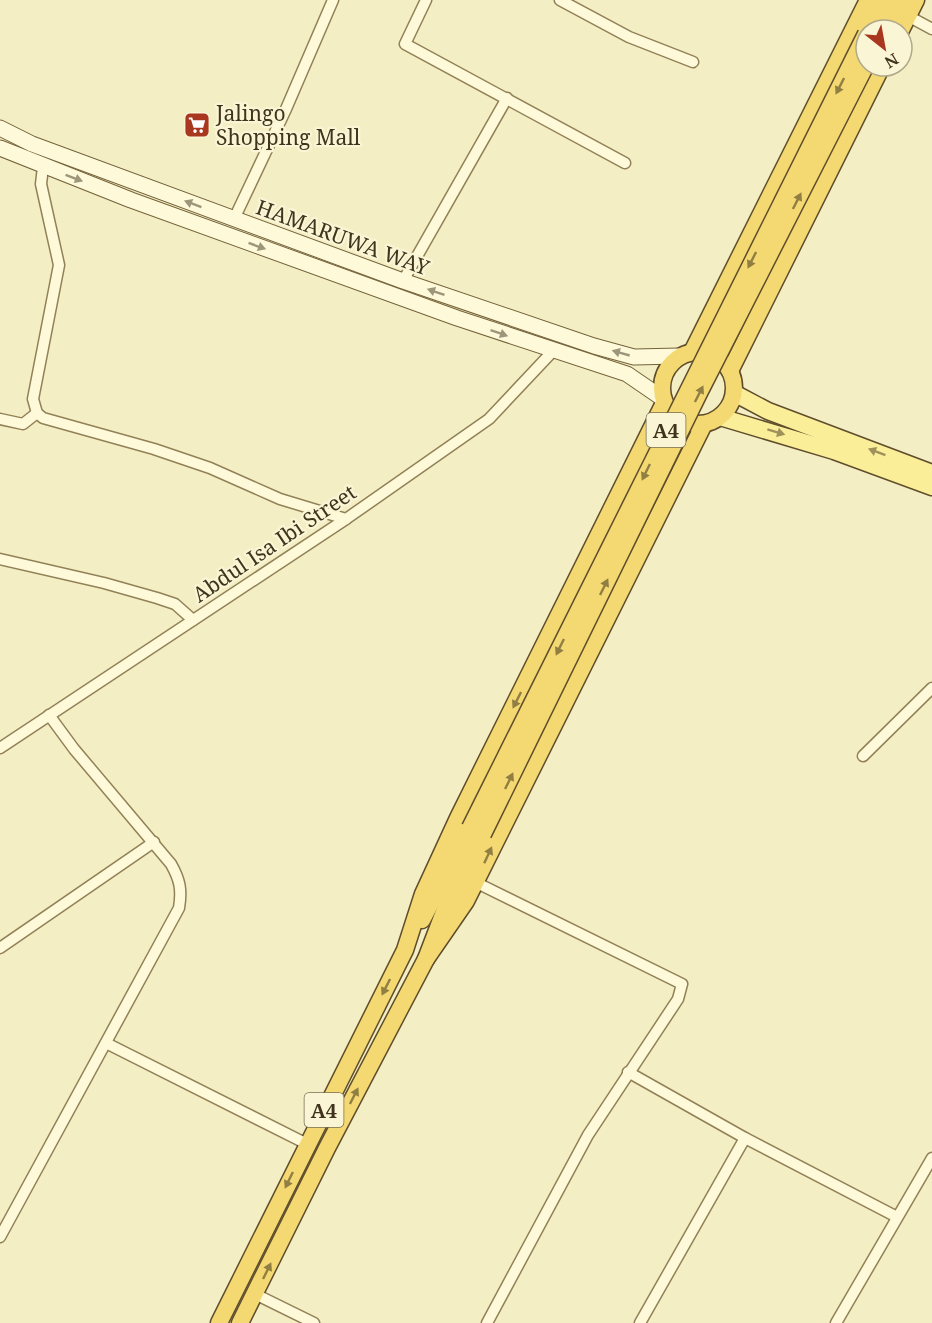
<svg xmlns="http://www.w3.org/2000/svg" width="932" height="1323" viewBox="0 0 932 1323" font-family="'Noto Serif',serif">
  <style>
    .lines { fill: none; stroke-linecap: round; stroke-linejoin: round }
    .minor-casing { stroke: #928157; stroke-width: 13 }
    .secondary-casing { stroke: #74623a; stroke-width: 17 }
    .primary-casing { stroke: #5f4d2c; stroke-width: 19 }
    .trunk-casing { stroke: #5f4d2c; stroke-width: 19 }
    .minor { stroke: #fdf9d9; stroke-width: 10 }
    .secondary { stroke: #fdf9d9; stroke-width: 15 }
    .primary { stroke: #fbee98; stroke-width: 16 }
    .trunk { stroke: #f4d972; stroke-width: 16 }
    .trunk-bridge-casing { stroke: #5f4d2c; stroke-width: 19; stroke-linecap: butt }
    .trunk-bridge { stroke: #f4d972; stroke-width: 16 }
    .oneway { fill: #917e43 }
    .oneway2 { fill: #9e967b }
    .oneway3 { fill: #9e915a }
    .labels { text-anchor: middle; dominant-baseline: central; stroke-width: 4.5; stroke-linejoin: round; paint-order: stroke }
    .shield { fill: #faf6d5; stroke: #786e54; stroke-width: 1.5 }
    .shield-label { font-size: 20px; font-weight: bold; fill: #40341d }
    .poi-label { font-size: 21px; fill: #40341d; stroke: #faf6d5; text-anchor: start }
    .street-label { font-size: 21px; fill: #40341d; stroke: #faf6d5 }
  </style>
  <rect width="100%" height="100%" fill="#f4eec4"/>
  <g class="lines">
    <defs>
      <g id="minor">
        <path d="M 426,0 L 405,44 L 625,163"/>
        <path d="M 560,0 L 629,37 L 693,62"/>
        <path d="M 908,16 L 932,29"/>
        <path d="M 43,167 L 41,184 L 59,265 L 33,399 L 37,413 L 43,418 L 154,449 L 210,468 L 280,499 L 346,519"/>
        <path d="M 234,219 L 286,109 L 333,0"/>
        <path d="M 403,281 L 507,98"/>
        <path d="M 0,419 L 23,424 L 37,413"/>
        <path d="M 0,559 L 104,583 L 157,598 L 175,604 L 193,620"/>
        <path d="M 0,748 L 346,519 L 489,419 L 553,351"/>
        <path d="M 863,756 L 932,688"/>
        <path d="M 475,882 L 682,984 L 678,999 L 588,1135 L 487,1323"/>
        <path d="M 0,948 L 154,842"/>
        <path d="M 106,1043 L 307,1144"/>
        <path d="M 628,1072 L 745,1138 L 897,1217"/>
        <path d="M 0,1237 L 179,908 C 182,890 180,880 171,864 L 74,749 L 49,715"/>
        <path d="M 255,1294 L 314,1323"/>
        <path d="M 640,1323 L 745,1138"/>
        <path d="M 836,1323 L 932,1158"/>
      </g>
      <g id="secondary">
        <path d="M 0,128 L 32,144 L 403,281 L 594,346 L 634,357 L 679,356"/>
        <path d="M 0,148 L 131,200 L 457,318 L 627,374 L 662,398"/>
      </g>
      <g id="primary">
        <path d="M 734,393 L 768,411 L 932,473"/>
        <path d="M 720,417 L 834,451 L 932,487"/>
      </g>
      <g id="trunk">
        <path d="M 868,30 L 883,0"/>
        <path d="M 884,30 L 899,0"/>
        <path d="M 901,30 L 916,0"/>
        <circle cx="698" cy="388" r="36"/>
        <path d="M 692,352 L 868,0"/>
        <path d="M 730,371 L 882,66"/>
        <path d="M 422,920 L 470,828"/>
        <path d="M 426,959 L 466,901 L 704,424"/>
        <path d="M 219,1323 L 405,950 L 423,894 L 458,818 L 664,403"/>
        <path d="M 240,1323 L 327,1148 L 426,959 L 447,904 L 483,834"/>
      </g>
    </defs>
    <use href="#minor" class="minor-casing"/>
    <use href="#secondary" class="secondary-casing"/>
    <use href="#primary" class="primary-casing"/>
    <use href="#trunk" class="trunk-casing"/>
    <use href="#minor" class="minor"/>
    <use href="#secondary" class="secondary"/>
    <use href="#primary" class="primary"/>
    <use href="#trunk" class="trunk"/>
    <defs>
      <g id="trunk-bridge">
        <path d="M 470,828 L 866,34"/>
        <path d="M 483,834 L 699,393 L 866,65"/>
      </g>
    </defs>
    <use href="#trunk-bridge" class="trunk-bridge-casing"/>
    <use href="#trunk-bridge" class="trunk-bridge"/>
  </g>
  <defs><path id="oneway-solid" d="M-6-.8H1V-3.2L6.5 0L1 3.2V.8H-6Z" transform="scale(1.5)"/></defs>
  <g class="oneway">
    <use href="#oneway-solid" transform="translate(840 86) rotate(117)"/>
    <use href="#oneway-solid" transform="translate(797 201) rotate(-63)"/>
    <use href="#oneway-solid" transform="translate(752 260) rotate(117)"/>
    <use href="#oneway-solid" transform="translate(699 394) rotate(-63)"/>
    <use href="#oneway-solid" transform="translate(646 472) rotate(116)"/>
    <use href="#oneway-solid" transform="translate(604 587) rotate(-64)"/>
    <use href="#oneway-solid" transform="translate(560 647) rotate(116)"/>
    <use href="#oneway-solid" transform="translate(517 700) rotate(117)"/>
    <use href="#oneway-solid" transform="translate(509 781) rotate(-64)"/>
    <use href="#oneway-solid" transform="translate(488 855) rotate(-65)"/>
    <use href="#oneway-solid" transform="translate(386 987) rotate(117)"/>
    <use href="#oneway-solid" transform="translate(354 1096) rotate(-63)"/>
    <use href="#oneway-solid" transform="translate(289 1180) rotate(116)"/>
    <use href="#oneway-solid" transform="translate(267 1271) rotate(-64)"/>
  </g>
  <g class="oneway2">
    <use href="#oneway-solid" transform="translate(74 178) rotate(21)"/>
    <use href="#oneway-solid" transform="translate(193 204) rotate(-159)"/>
    <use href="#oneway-solid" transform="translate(257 246) rotate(20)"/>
    <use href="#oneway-solid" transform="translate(436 292) rotate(-161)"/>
    <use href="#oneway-solid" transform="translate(499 333) rotate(19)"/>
    <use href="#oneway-solid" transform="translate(621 353) rotate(-164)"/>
  </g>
  <g class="oneway3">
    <use href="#oneway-solid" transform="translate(776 432) rotate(17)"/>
    <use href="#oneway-solid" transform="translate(877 452) rotate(-159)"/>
  </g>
  <defs>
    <symbol id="supermarket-square" viewBox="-11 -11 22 22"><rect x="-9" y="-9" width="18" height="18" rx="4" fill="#a9371f" stroke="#faf6d5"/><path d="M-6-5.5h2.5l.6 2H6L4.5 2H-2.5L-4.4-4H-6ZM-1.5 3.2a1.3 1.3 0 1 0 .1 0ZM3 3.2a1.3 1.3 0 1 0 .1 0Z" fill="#fff"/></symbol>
  </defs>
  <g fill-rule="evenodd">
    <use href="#supermarket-square" x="182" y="110" width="30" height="30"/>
  </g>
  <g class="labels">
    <g class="shield">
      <rect x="646.5" y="413" width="39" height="34" rx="4.5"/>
      <rect x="304.5" y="1093" width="39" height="34" rx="4.5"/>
    </g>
    <g class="shield-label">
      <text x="666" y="430">A4</text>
      <text x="324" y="1110">A4</text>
    </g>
    <g class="poi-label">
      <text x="216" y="113">Jalingo<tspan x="216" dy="24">Shopping Mall</tspan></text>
    </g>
    <g class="street-label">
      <text transform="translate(343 237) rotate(20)">HAMARUWA WAY</text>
      <text transform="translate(274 543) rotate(-34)">Abdul Isa Ibi Street</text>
    </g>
  </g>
  <g transform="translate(884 48) rotate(149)"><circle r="28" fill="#faf6d5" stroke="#b0a88b" stroke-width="1.5"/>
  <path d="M0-4.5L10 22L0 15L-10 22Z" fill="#a9371f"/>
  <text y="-9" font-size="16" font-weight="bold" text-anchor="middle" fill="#40341d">N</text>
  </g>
</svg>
